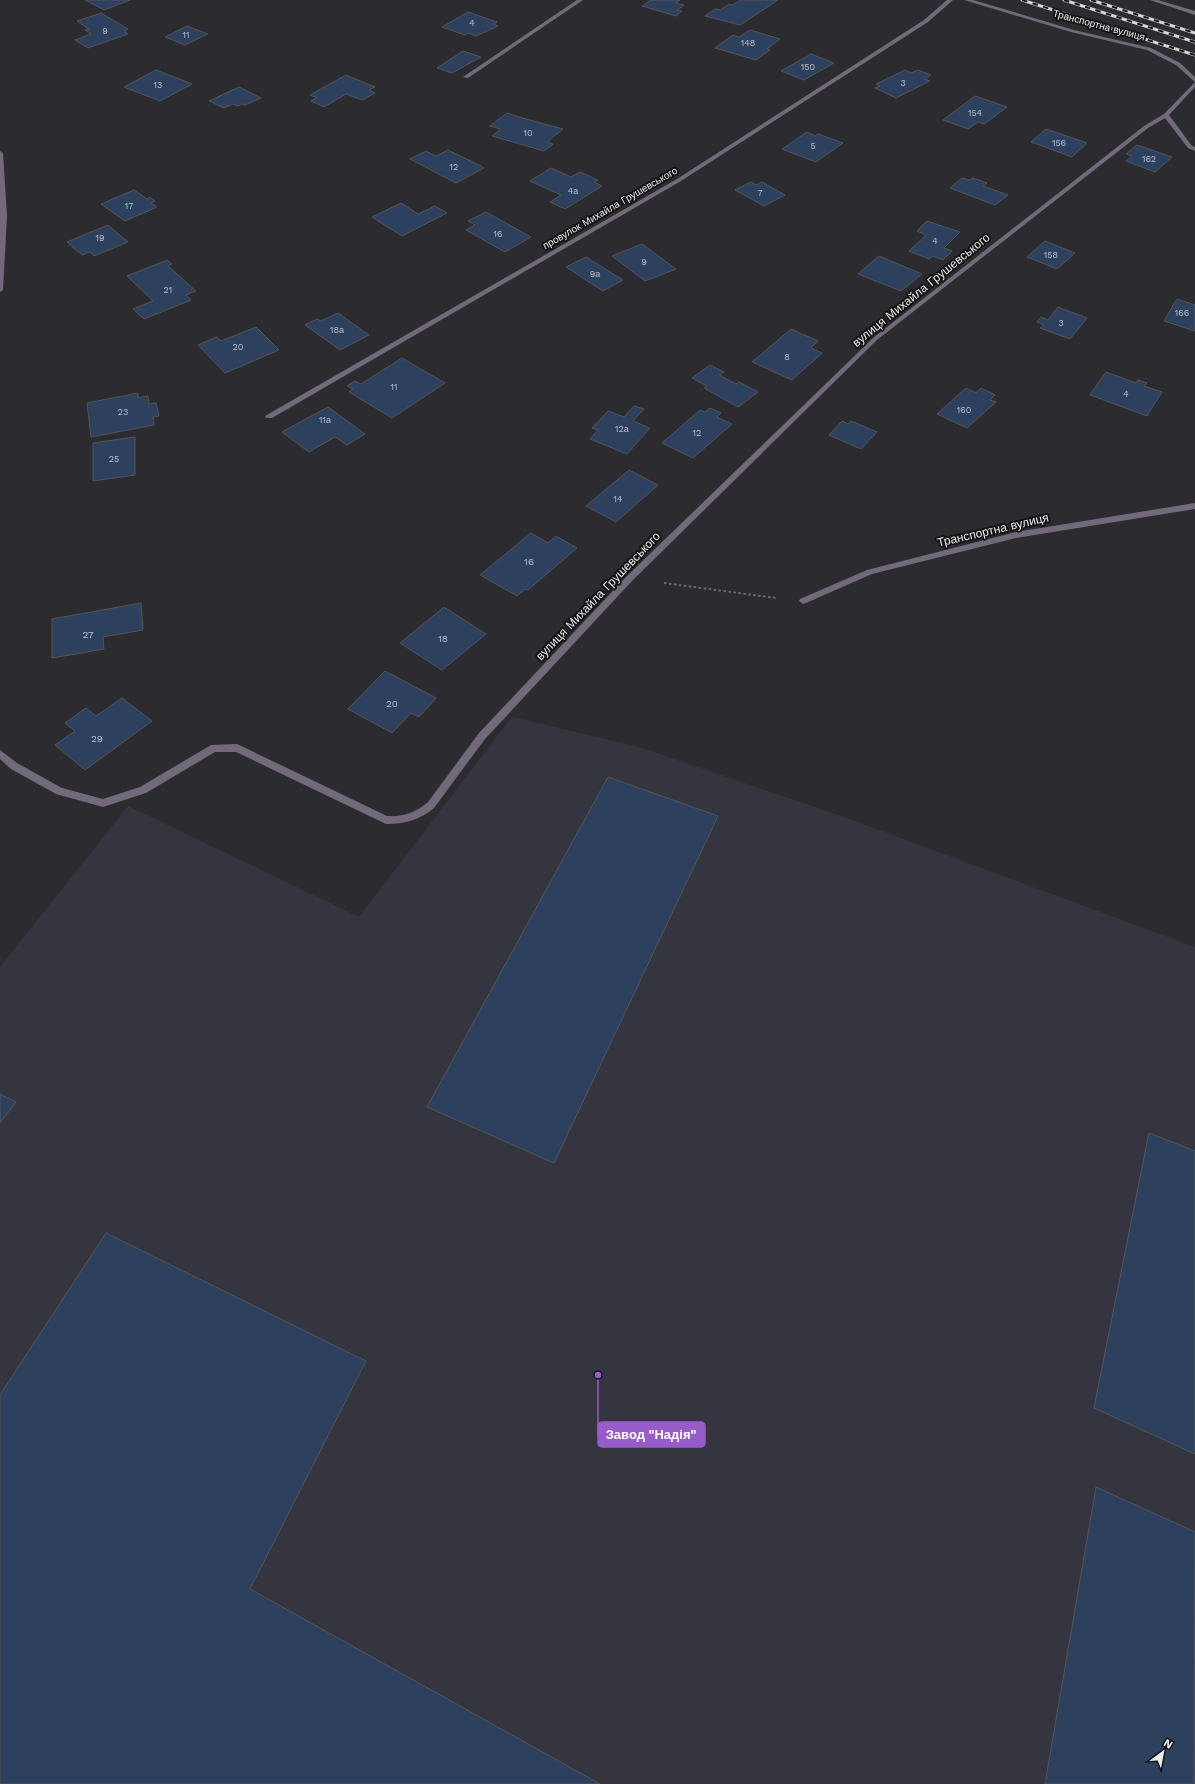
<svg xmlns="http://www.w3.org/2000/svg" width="1195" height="1784" viewBox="0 0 1195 1784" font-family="'Work Sans',sans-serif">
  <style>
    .built { fill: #35353f }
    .building { fill: #2d415f; stroke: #535558 }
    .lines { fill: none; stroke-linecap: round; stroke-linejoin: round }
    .path { stroke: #6b6b6f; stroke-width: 2; stroke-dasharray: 2.5 2.5; stroke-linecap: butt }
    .street { fill: #726a7a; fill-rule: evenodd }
    .rail-casing { stroke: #d5d6d8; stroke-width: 3 }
    .rail { stroke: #151516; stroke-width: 2; stroke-dasharray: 5.5; stroke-linecap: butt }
    .labels { text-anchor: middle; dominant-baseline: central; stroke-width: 4; stroke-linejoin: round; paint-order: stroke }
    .far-number-label { font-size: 9px; fill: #bbc0ca }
    .far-street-label { font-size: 10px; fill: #eaebed; stroke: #151516 }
    .number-label { font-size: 10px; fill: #bbc0ca }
    .street-label { font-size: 12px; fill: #eaebed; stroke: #151516 }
    .leader { fill: none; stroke: #975cca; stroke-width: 1.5 }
    .callout-dot { fill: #975cca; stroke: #151516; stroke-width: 1.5 }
    .callout { fill: #975cca; stroke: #975cca; stroke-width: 1.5 }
    .callout-label { font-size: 13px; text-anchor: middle; font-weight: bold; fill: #fff }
  </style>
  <rect width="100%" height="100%" fill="#2c2c30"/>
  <path class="built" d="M 512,717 L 639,747 L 844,817 L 1195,947 L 1195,1784 L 0,1784 L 0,967 L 128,806 L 359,917 Z"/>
  <g class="building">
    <path d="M 85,0 L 130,0 L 104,10 Z"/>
    <path d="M 651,0 L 680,0 L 676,3 L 684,5 L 677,10 L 682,11 L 676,16 L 642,6 Z"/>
    <path d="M 741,0 L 778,0 L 740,25 L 705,16 L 715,9 L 720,10 L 729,4 L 733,5 Z"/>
    <path d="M 468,12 L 497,22 L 493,24 L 498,26 L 476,36 L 468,33 L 465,35 L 442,27 Z"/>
    <path d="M 101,13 L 128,29 L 124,31 L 128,34 L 88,48 L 75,40 L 91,34 L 85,30 L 89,29 L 77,21 Z"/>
    <path d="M 187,26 L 208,34 L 185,45 L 165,37 Z"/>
    <path d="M 750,30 L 780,39 L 767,49 L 770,50 L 756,60 L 715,48 L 733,35 L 739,37 Z"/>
    <path d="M 463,51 L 481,57 L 452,73 L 437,68 Z"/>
    <path d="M 811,54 L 834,63 L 804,80 L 781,71 Z"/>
    <path d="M 156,70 L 192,84 L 160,101 L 124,87 Z"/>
    <path d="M 905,70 L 911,73 L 918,70 L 931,75 L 924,79 L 930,81 L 896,98 L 875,88 L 880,86 L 876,84 Z"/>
    <path d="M 346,75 L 375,87 L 369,90 L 375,93 L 362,100 L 346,94 L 324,107 L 311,101 L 317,98 L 310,95 Z"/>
    <path d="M 239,87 L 261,98 L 245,105 L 242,104 L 238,106 L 233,104 L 224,108 L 209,101 Z"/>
    <path d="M 975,96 L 1007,107 L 984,124 L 978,122 L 968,129 L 943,120 Z"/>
    <path d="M 507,113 L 526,119 L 563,129 L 547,142 L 553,144 L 544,151 L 492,136 L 501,129 L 490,126 Z"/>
    <path d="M 1046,129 L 1087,143 L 1072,157 L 1031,142 Z"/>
    <path d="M 807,132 L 815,136 L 818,134 L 843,143 L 816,162 L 782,149 Z"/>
    <path d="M 1137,145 L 1172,157 L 1155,172 L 1126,161 L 1132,156 L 1126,154 Z"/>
    <path d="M 448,150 L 481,166 L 484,168 L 456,183 L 410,159 L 426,151 L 436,156 Z"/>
    <path d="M 551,168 L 571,177 L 580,172 L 598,180 L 594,182 L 602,186 L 565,209 L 550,202 L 561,195 L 530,181 Z"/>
    <path d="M 962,178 L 970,180 L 973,178 L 987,183 L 983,186 L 1008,195 L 995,205 L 950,188 Z"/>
    <path d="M 751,182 L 756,185 L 762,182 L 785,195 L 764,206 L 735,190 Z"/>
    <path d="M 134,190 L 147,199 L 150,197 L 155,201 L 151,203 L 157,207 L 125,221 L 101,204 Z"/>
    <path d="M 401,203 L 418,214 L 435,206 L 447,213 L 402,236 L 372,217 Z"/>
    <path d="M 486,212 L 531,237 L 505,252 L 466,230 L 475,225 L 468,221 Z"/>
    <path d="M 927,221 L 960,232 L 944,248 L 952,251 L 943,260 L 933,256 L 929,259 L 909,251 L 926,235 L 917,231 Z"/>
    <path d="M 108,225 L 128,242 L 94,256 L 90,252 L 82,255 L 67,242 Z"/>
    <path d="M 1045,241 L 1075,253 L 1057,269 L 1027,257 Z"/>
    <path d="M 642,244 L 676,269 L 645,281 L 612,256 Z"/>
    <path d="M 879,256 L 922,274 L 901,291 L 858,274 Z"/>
    <path d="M 586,257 L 623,280 L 603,291 L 566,267 Z"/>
    <path d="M 167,260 L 172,264 L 168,266 L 196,291 L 186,295 L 191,300 L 144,319 L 133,309 L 153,301 L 127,276 Z"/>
    <path d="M 1177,299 L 1195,305 L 1195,331 L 1164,321 Z"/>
    <path d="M 1058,307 L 1087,318 L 1070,339 L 1040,328 L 1044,325 L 1037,322 L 1041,317 L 1048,320 Z"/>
    <path d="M 338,313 L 369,335 L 340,350 L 305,325 L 317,319 L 321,321 Z"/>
    <path d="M 256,327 L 279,350 L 225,373 L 198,345 L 217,337 L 221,341 Z"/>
    <path d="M 791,329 L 818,341 L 811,348 L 822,353 L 792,380 L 752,362 Z"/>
    <path d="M 402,358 L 445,383 L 392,418 L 349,392 L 353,389 L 347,386 L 355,381 L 361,384 Z"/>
    <path d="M 710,365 L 724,372 L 719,375 L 736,384 L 739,382 L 758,392 L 738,407 L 704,388 L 707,386 L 692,378 Z"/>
    <path d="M 1106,372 L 1136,383 L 1138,380 L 1147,383 L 1144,386 L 1162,392 L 1147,416 L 1090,395 Z"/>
    <path d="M 966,388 L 976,393 L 981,388 L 995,395 L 990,400 L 996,402 L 967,428 L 937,414 Z"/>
    <path d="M 138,393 L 138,398 L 148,396 L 149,404 L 156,403 L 159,416 L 153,417 L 154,425 L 91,437 L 87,403 Z"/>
    <path d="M 634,406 L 644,409 L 633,421 L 650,428 L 627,454 L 590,439 L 598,430 L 592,428 L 608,411 L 624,417 Z"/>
    <path d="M 328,407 L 365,434 L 347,445 L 335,437 L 309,452 L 282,432 Z"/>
    <path d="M 710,408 L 721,413 L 717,417 L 732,424 L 693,458 L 662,443 L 700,410 L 705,412 Z"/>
    <path d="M 842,421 L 848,424 L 851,421 L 877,432 L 861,449 L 829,435 Z"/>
    <path d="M 135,437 L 135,475 L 93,481 L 93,443 Z"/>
    <path d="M 629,470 L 658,485 L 616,522 L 586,506 Z"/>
    <path d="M 531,533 L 548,543 L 556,536 L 577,548 L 528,590 L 525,589 L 517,596 L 480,575 Z"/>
    <path d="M 141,603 L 143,630 L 103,637 L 104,649 L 52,658 L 52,619 Z"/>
    <path d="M 444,607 L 486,634 L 442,670 L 400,643 Z"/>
    <path d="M 385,671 L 436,698 L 419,717 L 411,713 L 392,733 L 348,709 Z"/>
    <path d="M 122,698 L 152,721 L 85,770 L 55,745 L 75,731 L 65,723 L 86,708 L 96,716 Z"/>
    <path d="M 608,777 L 718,816 L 554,1163 L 427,1107 Z"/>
    <path d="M 0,1094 L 16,1102 L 0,1123 Z"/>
    <path d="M 1149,1133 L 1195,1151 L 1195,1454 L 1094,1408 Z"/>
    <path d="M 106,1233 L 366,1361 L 250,1589 L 600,1784 L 0,1784 L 0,1395 Z"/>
    <path d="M 1096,1487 L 1195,1532 L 1194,1784 L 1045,1784 Z"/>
  </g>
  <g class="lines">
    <path class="path" d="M 664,583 L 776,598"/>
    <g class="street">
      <path d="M 577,0 L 583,0 L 468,78 L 463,77 Z"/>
      <path d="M 947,0 L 953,0 L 928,22 L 681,181 L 272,418 L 266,418 L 265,416 L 677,179 L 924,20 Z"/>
      <path d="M 964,0 L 973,0 L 1074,30 L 1151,48 L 1180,63 L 1195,77 L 1195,82 L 1176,65 L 1147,50 L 1071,32 Z"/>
      <path d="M 1150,0 L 1158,0 L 1195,11 L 1195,15 Z"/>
      <path d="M 1195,82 L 1195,87 L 1169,115 L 1192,146 L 1195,147 L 1195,151 L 1188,148 L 1165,118 L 1148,128 L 877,340 L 632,581 L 485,739 L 434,808 C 420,820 405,824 386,824 L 236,752 L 215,752 L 146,793 L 103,807 L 56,794 L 11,769 L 0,759 L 0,750 L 17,763 L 62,788 L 103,799 L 140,787 L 211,745 L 237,744 L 387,816 C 403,817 415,813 428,802 L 479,733 L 626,577 L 873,338 L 1144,126 L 1164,114 Z"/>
      <path d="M 0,151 L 3,153 L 7,216 L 3,290 L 0,292 Z"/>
      <path d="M 1195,503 L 1195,509 L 1016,538 L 872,574 L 806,603 L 803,604 L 799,601 L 800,599 L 867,570 L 1016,532 Z"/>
    </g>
    <defs>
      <g id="rail">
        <path d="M 1022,0 L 1195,55"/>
        <path d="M 1064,0 L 1195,42"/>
        <path d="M 1091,0 L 1195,33"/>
      </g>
    </defs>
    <use href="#rail" class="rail-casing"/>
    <use href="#rail" class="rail"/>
  </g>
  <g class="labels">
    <g class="far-number-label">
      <text x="472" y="23">4</text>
      <text x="105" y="31">9</text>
      <text x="186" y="35">11</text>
      <text x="748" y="43">148</text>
      <text x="808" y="67">150</text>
      <text x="903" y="83">3</text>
      <text x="158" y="85">13</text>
      <text x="975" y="113">154</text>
      <text x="528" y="133">10</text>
      <text x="1059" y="143">156</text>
      <text x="813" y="146">5</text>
      <text x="1149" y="159">162</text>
      <text x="454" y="167">12</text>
      <text x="573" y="191">4а</text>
      <text x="760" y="193">7</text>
      <text x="129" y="206">17</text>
      <text x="498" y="234">16</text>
      <text x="100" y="238">19</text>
      <text x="935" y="241">4</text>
      <text x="1051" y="255">158</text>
      <text x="644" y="262">9</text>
      <text x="595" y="274">9а</text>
      <text x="168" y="290">21</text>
      <text x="1182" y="313">166</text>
      <text x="1061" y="323">3</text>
      <text x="337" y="330">18а</text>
      <text x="238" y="347">20</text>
      <text x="787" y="357">8</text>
      <text x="394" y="387">11</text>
      <text x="1126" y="394">4</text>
      <text x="964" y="410">160</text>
      <text x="123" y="412">23</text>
      <text x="325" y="420">11а</text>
      <text x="622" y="429">12а</text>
      <text x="697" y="433">12</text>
      <text x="114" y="459">25</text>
      <text x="618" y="499">14</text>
    </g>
    <g class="far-street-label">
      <text transform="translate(1099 25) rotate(15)">Транспортна вулиця</text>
      <text transform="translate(610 208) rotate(-30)">провулок Михайла Грушевського</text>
    </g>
    <g class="number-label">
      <text x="529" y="561">16</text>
      <text x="88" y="634">27</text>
      <text x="443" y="638">18</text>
      <text x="392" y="703">20</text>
      <text x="97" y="738">29</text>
    </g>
    <g class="street-label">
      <text transform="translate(921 290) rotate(-39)">вулиця Михайла Грушевського</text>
      <text transform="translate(993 530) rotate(-13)">Транспортна вулиця</text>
      <text transform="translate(598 596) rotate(-46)">вулиця Михайла Грушевського</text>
    </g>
  </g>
  <path class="leader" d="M598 1375L598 1434"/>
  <circle class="callout-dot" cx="598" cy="1375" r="4"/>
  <rect class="callout" x="598" y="1422" width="107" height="25" rx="4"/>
  <g class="callout-label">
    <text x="651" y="1439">Завод "Надія"</text>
  </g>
  <g transform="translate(1163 1752) rotate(32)" stroke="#151516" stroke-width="3" paint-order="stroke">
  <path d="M0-3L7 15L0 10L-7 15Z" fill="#eaebed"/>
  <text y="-6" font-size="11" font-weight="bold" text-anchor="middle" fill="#eaebed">N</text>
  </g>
</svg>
